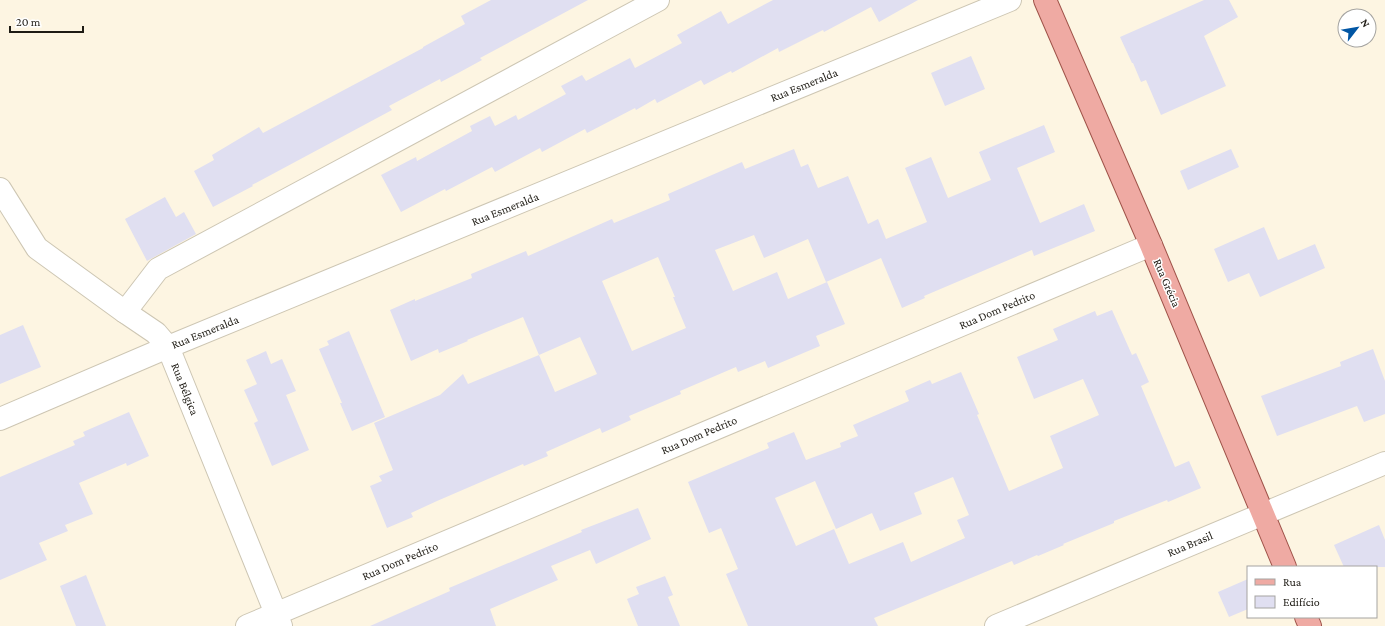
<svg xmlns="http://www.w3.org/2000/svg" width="1385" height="626" viewBox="0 0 1385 626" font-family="'Crimson Pro',serif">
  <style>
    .building { fill: #e0dff1; fill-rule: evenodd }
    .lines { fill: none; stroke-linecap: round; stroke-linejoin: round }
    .minor-casing { stroke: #cdc6b3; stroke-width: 24 }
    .major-casing { stroke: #9f5349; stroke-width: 24 }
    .minor { stroke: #fff; stroke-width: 22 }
    .major { stroke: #efaaa3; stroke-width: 22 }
    .labels { text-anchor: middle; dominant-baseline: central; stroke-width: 3; stroke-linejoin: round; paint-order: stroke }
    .street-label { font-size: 12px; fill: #1e1b14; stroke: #fff }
  </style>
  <rect width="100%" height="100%" fill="#fdf5e2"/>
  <g class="building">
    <path d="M 491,0 L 588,0 L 480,58 L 482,60 L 460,72 L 441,82 L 440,79 L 389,106 L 392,110 L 252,185 L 253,186 L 213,207 L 194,171 L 214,160 L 212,155 L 259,127 L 263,133 L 423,48 L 423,47 L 465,24 L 461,16 Z"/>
    <path d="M 773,0 L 918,0 L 879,22 L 871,7 L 824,32 L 823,30 L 779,52 L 778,48 L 732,73 L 731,71 L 704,85 L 701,80 L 657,103 L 655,99 L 636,110 L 635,108 L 587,133 L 585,129 L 542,152 L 540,148 L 495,172 L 492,167 L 446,191 L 445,189 L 401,212 L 381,175 L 416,157 L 417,161 L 472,131 L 470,126 L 490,116 L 495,126 L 516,115 L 518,120 L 566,94 L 561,86 L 582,75 L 586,81 L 630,58 L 635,68 L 682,43 L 677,35 L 721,11 L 728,24 Z"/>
    <path d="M 1204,0 L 1229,0 L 1238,17 L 1204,36 L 1226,86 L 1161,115 L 1146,80 L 1141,82 L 1133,63 L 1132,63 L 1120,37 Z"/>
    <path d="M 971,56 L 985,89 L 945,106 L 931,73 Z"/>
    <path d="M 1044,125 L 1055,152 L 1017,168 L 1040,223 L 1084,204 L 1095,231 L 1034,256 L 1032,250 L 924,296 L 925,298 L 902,308 L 881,258 L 826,282 L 808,239 L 764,258 L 754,235 L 715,250 L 733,291 L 777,272 L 788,299 L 827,282 L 845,324 L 816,336 L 820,346 L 768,368 L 765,361 L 738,372 L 736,367 L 680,391 L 681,394 L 629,416 L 631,420 L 602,433 L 600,428 L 546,452 L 548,456 L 524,466 L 523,464 L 437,501 L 411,513 L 413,517 L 387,528 L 370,486 L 382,481 L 379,476 L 393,470 L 374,423 L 440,395 L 463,374 L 468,384 L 539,355 L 555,392 L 597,374 L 580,337 L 539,355 L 523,317 L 467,340 L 468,341 L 439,353 L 438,349 L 411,361 L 390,310 L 415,299 L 415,301 L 472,278 L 471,274 L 526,251 L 528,256 L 612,219 L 614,223 L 670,200 L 668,194 L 742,162 L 745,169 L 794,149 L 801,167 L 808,164 L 818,188 L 848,176 L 868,224 L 878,219 L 886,239 L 927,222 L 905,168 L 931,157 L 948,198 L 991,180 L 979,152 ZM 658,257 L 675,297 L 673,297 L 686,328 L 632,351 L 602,281 Z"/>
    <path d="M 1231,149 L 1239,167 L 1188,190 L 1180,171 Z"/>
    <path d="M 165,197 L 176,217 L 184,212 L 196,234 L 147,261 L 125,219 Z"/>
    <path d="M 1264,227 L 1278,260 L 1315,244 L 1325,268 L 1260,297 L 1249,273 L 1228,282 L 1214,249 Z"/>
    <path d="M 1112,310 L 1132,355 L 1136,353 L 1149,382 L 1141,386 L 1175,467 L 1189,461 L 1201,488 L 1168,502 L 1167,500 L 1114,521 L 1114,523 L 1063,544 L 1064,545 L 1038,556 L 1037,555 L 1014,565 L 1012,561 L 874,618 L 878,626 L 748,626 L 726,574 L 738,569 L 721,528 L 709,533 L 688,482 L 769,448 L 767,443 L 794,432 L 806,460 L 841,447 L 840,443 L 858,436 L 853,425 L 909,401 L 905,391 L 930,380 L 932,384 L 961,372 L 979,414 L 977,415 L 1009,491 L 1063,468 L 1050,436 L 1099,415 L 1083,379 L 1034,399 L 1017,357 L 1058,340 L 1053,329 L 1095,311 L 1097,316 ZM 953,477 L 969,515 L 957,520 L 965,538 L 911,562 L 903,542 L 849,564 L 834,529 L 796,546 L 775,498 L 815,481 L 836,529 L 872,513 L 880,531 L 922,514 L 914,493 Z"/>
    <path d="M 23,325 L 41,367 L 0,384 L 0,335 Z"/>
    <path d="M 349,331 L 385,417 L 352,431 L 340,403 L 342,403 L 319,349 L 329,345 L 327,341 Z"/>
    <path d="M 1373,349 L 1385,381 L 1385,414 L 1364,422 L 1357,406 L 1277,436 L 1261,396 L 1341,366 L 1340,362 Z"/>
    <path d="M 266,351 L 271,364 L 282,359 L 296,391 L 286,395 L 309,450 L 272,466 L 254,423 L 258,421 L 244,390 L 257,384 L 246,360 Z"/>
    <path d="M 129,412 L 149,456 L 127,466 L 126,463 L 79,483 L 93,514 L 65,525 L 68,531 L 39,543 L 47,560 L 0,580 L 0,477 L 75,445 L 73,441 L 85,436 L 83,432 Z"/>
    <path d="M 638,508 L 651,539 L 596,564 L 590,550 L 551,566 L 558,580 L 490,609 L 496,626 L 370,626 L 450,591 L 449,588 L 582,532 L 581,530 Z"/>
    <path d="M 1379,525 L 1385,540 L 1385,567 L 1344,567 L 1334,545 Z"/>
    <path d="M 86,575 L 106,626 L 76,626 L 60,586 Z"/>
    <path d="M 665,576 L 673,595 L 668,597 L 680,626 L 638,626 L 627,599 L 639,594 L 636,587 Z"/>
    <path d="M 1248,579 L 1248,609 L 1229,617 L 1218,592 Z"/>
  </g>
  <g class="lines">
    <defs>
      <g id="minor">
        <path d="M 0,189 L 37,248 L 125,312 L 156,333 L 168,347 L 281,626"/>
        <path d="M 125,312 L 158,269 L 658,0"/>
        <path d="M 0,419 L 168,347 L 1010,0"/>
        <path d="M 247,626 L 1151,245"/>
        <path d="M 996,626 L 1385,463"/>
      </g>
      <g id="major">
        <path d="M 1045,0 L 1151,245 L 1285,567"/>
        <path d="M 1306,617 L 1310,626"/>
      </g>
    </defs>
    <use href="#minor" class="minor-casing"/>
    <use href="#major" class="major-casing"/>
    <use href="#minor" class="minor"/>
    <use href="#major" class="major"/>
  </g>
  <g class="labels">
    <g class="street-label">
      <text transform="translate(804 85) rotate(-22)">Rua Esmeralda</text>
      <text transform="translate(505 209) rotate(-22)">Rua Esmeralda</text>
      <text transform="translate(1167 283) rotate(67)">Rua Grécia</text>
      <text transform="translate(997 310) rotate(-23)">Rua Dom Pedrito</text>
      <text transform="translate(205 332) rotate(-22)">Rua Esmeralda</text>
      <text transform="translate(185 389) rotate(68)">Rua Bélgica</text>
      <text transform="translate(699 435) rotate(-23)">Rua Dom Pedrito</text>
      <text transform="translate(1190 544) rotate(-23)">Rua Brasil</text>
      <text transform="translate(400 561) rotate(-23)">Rua Dom Pedrito</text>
    </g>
  </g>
  <rect x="1247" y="566" width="130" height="52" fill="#ffffff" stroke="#a5a4a1"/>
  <rect x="1255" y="579" width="20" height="6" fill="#efaaa3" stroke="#a5a4a1"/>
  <text x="1283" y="586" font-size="12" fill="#1e1b14">Rua</text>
  <rect x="1255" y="596" width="20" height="12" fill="#e0dff1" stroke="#a5a4a1"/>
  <text x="1283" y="606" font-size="12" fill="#1e1b14">Edifício</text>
  <g transform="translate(1357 28) rotate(59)"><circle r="19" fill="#ffffff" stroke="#a5a4a1"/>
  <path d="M0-3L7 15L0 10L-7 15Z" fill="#0156a4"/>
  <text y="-6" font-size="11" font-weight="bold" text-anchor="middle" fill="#1e1b14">N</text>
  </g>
  <path d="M10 26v6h73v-6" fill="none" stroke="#1e1b14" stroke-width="2"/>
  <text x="16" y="26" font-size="12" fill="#1e1b14" stroke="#ffffff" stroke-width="3" paint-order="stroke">20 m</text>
</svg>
